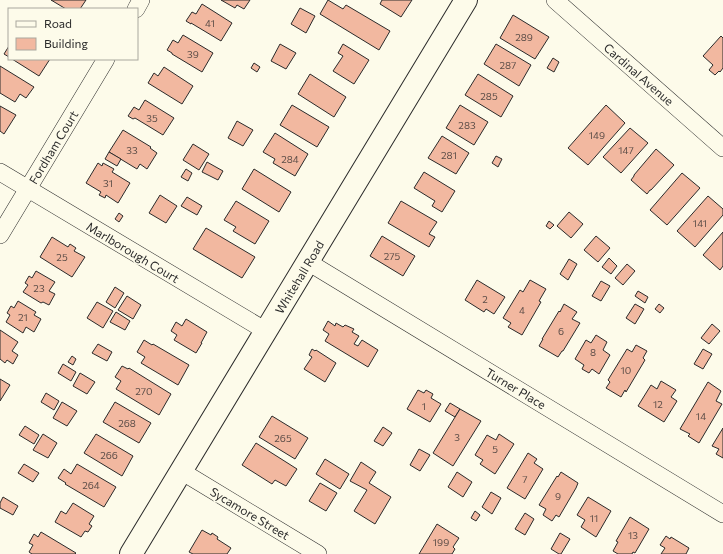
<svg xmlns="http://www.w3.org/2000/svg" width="723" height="554" viewBox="0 0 723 554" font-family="Commissioner,sans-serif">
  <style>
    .building { fill: #f2b8a0; stroke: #2b2b2b }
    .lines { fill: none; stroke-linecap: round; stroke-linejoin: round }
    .street-casing { stroke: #2b2b2b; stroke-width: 18 }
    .secondary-casing { stroke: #2b2b2b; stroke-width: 24 }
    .street { stroke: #fdfbea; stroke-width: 17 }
    .secondary { stroke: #fdfbea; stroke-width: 22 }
    .labels { text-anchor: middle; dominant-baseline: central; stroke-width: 3; stroke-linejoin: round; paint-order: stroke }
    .number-label { font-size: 10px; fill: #5d4e48 }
    .street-label { font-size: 12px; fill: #2b2b2b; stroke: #fdfbea }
  </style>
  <rect width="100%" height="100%" fill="#fdfbea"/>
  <g class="building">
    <path d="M 51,0 L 86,0 L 80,9 L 66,9 Z"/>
    <path d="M 221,0 L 250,0 L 244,9 L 237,5 L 235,8 Z"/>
    <path d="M 328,0 L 343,9 L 346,5 L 390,31 L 379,50 L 320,14 Z"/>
    <path d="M 382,0 L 412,0 L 401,17 L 380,4 Z"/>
    <path d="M 202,4 L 232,23 L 221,41 L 191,23 L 191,24 L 186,21 L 192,12 L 196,14 Z"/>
    <path d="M 300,8 L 315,16 L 306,33 L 291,24 Z"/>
    <path d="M 513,15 L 549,37 L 535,59 L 500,38 Z"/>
    <path d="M 183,35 L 213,53 L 202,72 L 172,54 L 172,53 L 167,50 L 173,40 L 178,43 Z"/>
    <path d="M 721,36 L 723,38 L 723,68 L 720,72 L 719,71 L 715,75 L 709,70 L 713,65 L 703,56 Z"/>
    <path d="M 280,44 L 296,53 L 286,69 L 271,61 Z"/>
    <path d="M 343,44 L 369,60 L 354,84 L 333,71 L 343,56 L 338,53 Z"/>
    <path d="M 496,44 L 531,65 L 519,86 L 484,64 Z"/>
    <path d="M 9,46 L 9,57 L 4,54 Z"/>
    <path d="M 553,58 L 559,62 L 554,72 L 547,68 Z"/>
    <path d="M 12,59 L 50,59 L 39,76 Z"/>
    <path d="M 254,63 L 260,67 L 257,72 L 251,68 Z"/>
    <path d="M 0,66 L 34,87 L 26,98 L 20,94 L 15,102 L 0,93 Z"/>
    <path d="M 164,67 L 193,86 L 182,104 L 148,83 L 154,73 L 158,76 Z"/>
    <path d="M 310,74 L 346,97 L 334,117 L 298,94 Z"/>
    <path d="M 478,74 L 513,96 L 501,117 L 465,95 Z"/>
    <path d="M 145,100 L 174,118 L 163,135 L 135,118 L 133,119 L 128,116 L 134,107 L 139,110 Z"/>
    <path d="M 292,105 L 329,127 L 317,147 L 280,125 Z"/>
    <path d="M 460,105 L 488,122 L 474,145 L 446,128 Z"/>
    <path d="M 606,105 L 625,123 L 588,165 L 568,148 Z"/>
    <path d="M 0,106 L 16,115 L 4,134 L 0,131 Z"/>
    <path d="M 237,121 L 253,130 L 243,146 L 228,138 Z"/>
    <path d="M 630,128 L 648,143 L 621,173 L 603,157 Z"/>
    <path d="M 123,130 L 151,147 L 150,148 L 157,153 L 147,169 L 140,164 L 137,169 L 109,152 Z"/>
    <path d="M 275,133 L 308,154 L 295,176 L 273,163 L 275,159 L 263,152 Z"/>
    <path d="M 442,136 L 469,153 L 456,174 L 428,158 Z"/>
    <path d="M 193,144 L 209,154 L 199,170 L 183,160 Z"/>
    <path d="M 656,149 L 674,165 L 651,190 L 650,190 L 647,194 L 631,180 L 634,176 L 634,175 Z"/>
    <path d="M 109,152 L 121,159 L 117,166 L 105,159 Z"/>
    <path d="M 496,156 L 502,159 L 498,167 L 492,163 Z"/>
    <path d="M 207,162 L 223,171 L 218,180 L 202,172 Z"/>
    <path d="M 98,163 L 102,166 L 103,163 L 114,169 L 112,172 L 130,183 L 118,203 L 106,195 L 105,198 L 99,195 L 101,192 L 86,183 Z"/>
    <path d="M 186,169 L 192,173 L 188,181 L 181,177 Z"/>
    <path d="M 254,169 L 291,192 L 279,212 L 242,189 Z"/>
    <path d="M 424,172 L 455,191 L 442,212 L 432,206 L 435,201 L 414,188 Z"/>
    <path d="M 682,173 L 700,188 L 667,225 L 650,210 Z"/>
    <path d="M 160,195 L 177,206 L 166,223 L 149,213 Z"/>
    <path d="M 708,196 L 723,209 L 723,215 L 695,247 L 677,231 Z"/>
    <path d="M 187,197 L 202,206 L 197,215 L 181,206 Z"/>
    <path d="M 236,201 L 269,221 L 255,244 L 233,231 L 236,227 L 224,220 Z"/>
    <path d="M 401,201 L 437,222 L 429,234 L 435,237 L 429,247 L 388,223 Z"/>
    <path d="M 569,212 L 583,224 L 571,238 L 557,226 Z"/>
    <path d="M 119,213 L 123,216 L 119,222 L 115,219 Z"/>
    <path d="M 549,221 L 554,225 L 550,229 L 546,226 Z"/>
    <path d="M 206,228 L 255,257 L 242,278 L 193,249 Z"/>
    <path d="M 723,232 L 723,266 L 720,270 L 703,255 Z"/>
    <path d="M 382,236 L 415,256 L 403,276 L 370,256 Z"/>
    <path d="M 596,236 L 610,248 L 598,262 L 584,250 Z"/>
    <path d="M 52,237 L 68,247 L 70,244 L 76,248 L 74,251 L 85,257 L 72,277 L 40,257 Z"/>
    <path d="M 609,258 L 617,266 L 611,274 L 602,267 Z"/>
    <path d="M 569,259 L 577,264 L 568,280 L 560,274 Z"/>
    <path d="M 627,264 L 635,271 L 623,285 L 615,278 Z"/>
    <path d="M 36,271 L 55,282 L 49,291 L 55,294 L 49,305 L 43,302 L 41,303 L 23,292 L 28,285 L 25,283 L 29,276 L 32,278 Z"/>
    <path d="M 477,280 L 505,297 L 494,314 L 486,309 L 484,312 L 465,300 Z"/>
    <path d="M 530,280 L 546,289 L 539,301 L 541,302 L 522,335 L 508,327 L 511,323 L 503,318 L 520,290 L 523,292 Z"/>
    <path d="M 601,281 L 610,286 L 601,301 L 592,296 Z"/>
    <path d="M 115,287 L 124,293 L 115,308 L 106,302 Z"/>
    <path d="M 638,291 L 648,297 L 645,303 L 635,296 Z"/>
    <path d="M 127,296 L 141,305 L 133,319 L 118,310 Z"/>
    <path d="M 18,301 L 36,312 L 34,315 L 41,319 L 34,332 L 26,327 L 23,333 L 6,322 L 10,315 L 7,313 L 11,306 L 14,308 Z"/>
    <path d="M 97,302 L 113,311 L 103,328 L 87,318 Z"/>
    <path d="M 564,304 L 577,312 L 572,319 L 580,323 L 563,351 L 562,351 L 558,357 L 539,346 L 543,339 L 542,339 L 559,311 L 560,312 Z"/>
    <path d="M 635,304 L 644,309 L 635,324 L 626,318 Z"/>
    <path d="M 659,304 L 664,308 L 660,313 L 655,309 Z"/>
    <path d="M 116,312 L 130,321 L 125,330 L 110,322 Z"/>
    <path d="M 186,319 L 207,332 L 201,343 L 202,343 L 196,353 L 174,340 L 177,335 L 171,331 L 176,322 L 182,326 Z"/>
    <path d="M 328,321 L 335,326 L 336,323 L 343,327 L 345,325 L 354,329 L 352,332 L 359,336 L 354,344 L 358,346 L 362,340 L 378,350 L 368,367 L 325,341 L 329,334 L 323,330 Z"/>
    <path d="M 712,324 L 720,331 L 709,344 L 701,338 Z"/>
    <path d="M 0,330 L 18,342 L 12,351 L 18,355 L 13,364 L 7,360 L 5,363 L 0,359 Z"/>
    <path d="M 596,335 L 607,342 L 603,350 L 610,355 L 599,374 L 592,369 L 589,373 L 582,369 L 584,365 L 575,359 L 586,340 L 591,343 Z"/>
    <path d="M 144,340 L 152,345 L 153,344 L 189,365 L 178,385 L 141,363 L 145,357 L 137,352 Z"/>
    <path d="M 98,344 L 112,352 L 107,361 L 92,353 Z"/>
    <path d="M 636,345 L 647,351 L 643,358 L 645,360 L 626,392 L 625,390 L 621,397 L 606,388 L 610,382 L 608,380 L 627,349 L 632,352 Z"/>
    <path d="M 312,349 L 315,351 L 316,350 L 336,363 L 325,382 L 304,369 L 312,357 L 309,355 Z"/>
    <path d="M 703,349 L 712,354 L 703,369 L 694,364 Z"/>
    <path d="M 72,356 L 76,359 L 73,365 L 68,362 Z"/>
    <path d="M 63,364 L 76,372 L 71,381 L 58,373 Z"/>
    <path d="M 122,366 L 128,369 L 129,368 L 171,394 L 159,415 L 116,389 L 121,381 L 115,377 Z"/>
    <path d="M 80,373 L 95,382 L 87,394 L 73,386 Z"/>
    <path d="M 0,379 L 10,385 L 0,401 Z"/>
    <path d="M 661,381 L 676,390 L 671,397 L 677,401 L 664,422 L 638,406 L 651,385 L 657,389 Z"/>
    <path d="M 708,382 L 721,391 L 716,401 L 722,404 L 699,443 L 688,436 L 690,434 L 680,429 Z"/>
    <path d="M 418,390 L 424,393 L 426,390 L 433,394 L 431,398 L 441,404 L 430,422 L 407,409 Z"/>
    <path d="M 46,393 L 59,401 L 54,410 L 41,402 Z"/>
    <path d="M 62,402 L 77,411 L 67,426 L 53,418 Z"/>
    <path d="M 115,402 L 151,423 L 139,443 L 103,422 Z"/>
    <path d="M 450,403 L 460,409 L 455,417 L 445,411 Z"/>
    <path d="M 460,409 L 481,421 L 453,466 L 433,453 Z"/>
    <path d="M 272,416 L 308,438 L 295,459 L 259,437 Z"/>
    <path d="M 25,426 L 39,435 L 34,444 L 19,435 Z"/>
    <path d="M 383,427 L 392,433 L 383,446 L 374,441 Z"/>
    <path d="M 723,428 L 723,458 L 716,454 L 719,449 L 712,446 Z"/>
    <path d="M 43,434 L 57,443 L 48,458 L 33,450 Z"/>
    <path d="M 96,434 L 133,456 L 122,476 L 84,453 Z"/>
    <path d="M 499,434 L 514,444 L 495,474 L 480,464 L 483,460 L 475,455 L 487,435 L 496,440 Z"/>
    <path d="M 256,443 L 297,469 L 286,486 L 275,480 L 272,484 L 242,465 Z"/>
    <path d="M 419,449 L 430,455 L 420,471 L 410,465 Z"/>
    <path d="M 528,453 L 537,459 L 534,463 L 543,469 L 525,499 L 507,488 Z"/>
    <path d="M 325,459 L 349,474 L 340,489 L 316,474 Z"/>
    <path d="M 361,462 L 376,472 L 369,483 L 391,497 L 375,524 L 354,511 L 367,490 L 350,481 Z"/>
    <path d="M 24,464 L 39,473 L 33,482 L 18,473 Z"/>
    <path d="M 77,464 L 116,487 L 104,507 L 65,484 L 66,483 L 58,478 L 64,469 L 71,474 Z"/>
    <path d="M 457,472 L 472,482 L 463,497 L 448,487 Z"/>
    <path d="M 561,472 L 578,483 L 576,488 L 559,517 L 556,515 L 552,521 L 543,515 L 546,509 L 539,505 L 557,476 L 558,477 Z"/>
    <path d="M 320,483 L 337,493 L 326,511 L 309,501 Z"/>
    <path d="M 491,492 L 501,498 L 492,514 L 482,507 Z"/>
    <path d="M 3,497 L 18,506 L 13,515 L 0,508 L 0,503 Z"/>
    <path d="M 588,497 L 611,511 L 596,537 L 581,527 L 585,520 L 577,515 Z"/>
    <path d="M 73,503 L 94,516 L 89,524 L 92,526 L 88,532 L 85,531 L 81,537 L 55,522 L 61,511 L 66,514 Z"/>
    <path d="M 475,511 L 480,515 L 476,521 L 471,518 Z"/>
    <path d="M 525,513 L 534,519 L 525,535 L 515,529 Z"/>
    <path d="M 630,517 L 649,529 L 635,553 L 633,552 L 632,554 L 618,554 L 613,551 L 618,542 L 616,541 Z"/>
    <path d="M 437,524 L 459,538 L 453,547 L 455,549 L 452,554 L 419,554 Z"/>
    <path d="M 202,530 L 211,535 L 212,533 L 218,537 L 217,539 L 231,548 L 227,554 L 193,554 L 189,552 Z"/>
    <path d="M 41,532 L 76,553 L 75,554 L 32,554 L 29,552 L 33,545 L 29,543 L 34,534 L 38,537 Z"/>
    <path d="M 560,533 L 570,539 L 561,554 L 559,554 L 551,549 Z"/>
    <path d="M 666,536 L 670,539 L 671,537 L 689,548 L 686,554 L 661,554 L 665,548 L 660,545 Z"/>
  </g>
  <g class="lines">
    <defs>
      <g id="street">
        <path d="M 555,0 L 723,148"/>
        <path d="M 136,9 L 141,0"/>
        <path d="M 0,172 L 266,331"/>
        <path d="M 0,235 L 106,59"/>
        <path d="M 308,262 L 723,514"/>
        <path d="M 181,471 L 318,554"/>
      </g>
      <path id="secondary" d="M 131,554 L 466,0"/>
    </defs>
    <use href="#street" class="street-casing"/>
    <use href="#secondary" class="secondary-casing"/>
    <use href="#street" class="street"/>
    <use href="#secondary" class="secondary"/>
  </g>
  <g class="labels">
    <g class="number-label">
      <text x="210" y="23">41</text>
      <text x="524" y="37">289</text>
      <text x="193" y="54">39</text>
      <text x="508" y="65">287</text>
      <text x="489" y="96">285</text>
      <text x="152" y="118">35</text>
      <text x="467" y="125">283</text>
      <text x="597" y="135">149</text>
      <text x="132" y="150">33</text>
      <text x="626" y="150">147</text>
      <text x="449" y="155">281</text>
      <text x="290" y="159">284</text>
      <text x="108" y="183">31</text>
      <text x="700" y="223">141</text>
      <text x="392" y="256">275</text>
      <text x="62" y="257">25</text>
      <text x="39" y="288">23</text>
      <text x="485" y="299">2</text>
      <text x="522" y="310">4</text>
      <text x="23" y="317">21</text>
      <text x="561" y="331">6</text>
      <text x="593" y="352">8</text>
      <text x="626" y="370">10</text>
      <text x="144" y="391">270</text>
      <text x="658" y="404">12</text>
      <text x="424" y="406">1</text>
      <text x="701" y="416">14</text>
      <text x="127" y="423">268</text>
      <text x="457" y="437">3</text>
      <text x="283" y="438">265</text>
      <text x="495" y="449">5</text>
      <text x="109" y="455">266</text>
      <text x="525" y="479">7</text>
      <text x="91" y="485">264</text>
      <text x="558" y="496">9</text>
      <text x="594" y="518">11</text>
      <text x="633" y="535">13</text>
      <text x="441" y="542">199</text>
    </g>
    <g class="street-label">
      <text transform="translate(639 74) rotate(41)">Cardinal Avenue</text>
      <text transform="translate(53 147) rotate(-59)">Fordham Court</text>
      <text transform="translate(133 252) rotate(31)">Marlborough Court</text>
      <text transform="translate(299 277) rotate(-59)">Whitehall Road</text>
      <text transform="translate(516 388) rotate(31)">Turner Place</text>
      <text transform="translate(250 513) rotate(31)">Sycamore Street</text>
    </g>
  </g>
  <rect x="8" y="8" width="130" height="52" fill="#fdfbea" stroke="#a9a89e"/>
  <rect x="16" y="21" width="20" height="6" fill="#fdfbea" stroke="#a9a89e"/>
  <text x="44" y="28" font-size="12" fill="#2b2b2b">Road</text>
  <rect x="16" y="38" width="20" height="12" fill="#f2b8a0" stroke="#a9a89e"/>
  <text x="44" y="48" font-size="12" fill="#2b2b2b">Building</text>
</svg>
